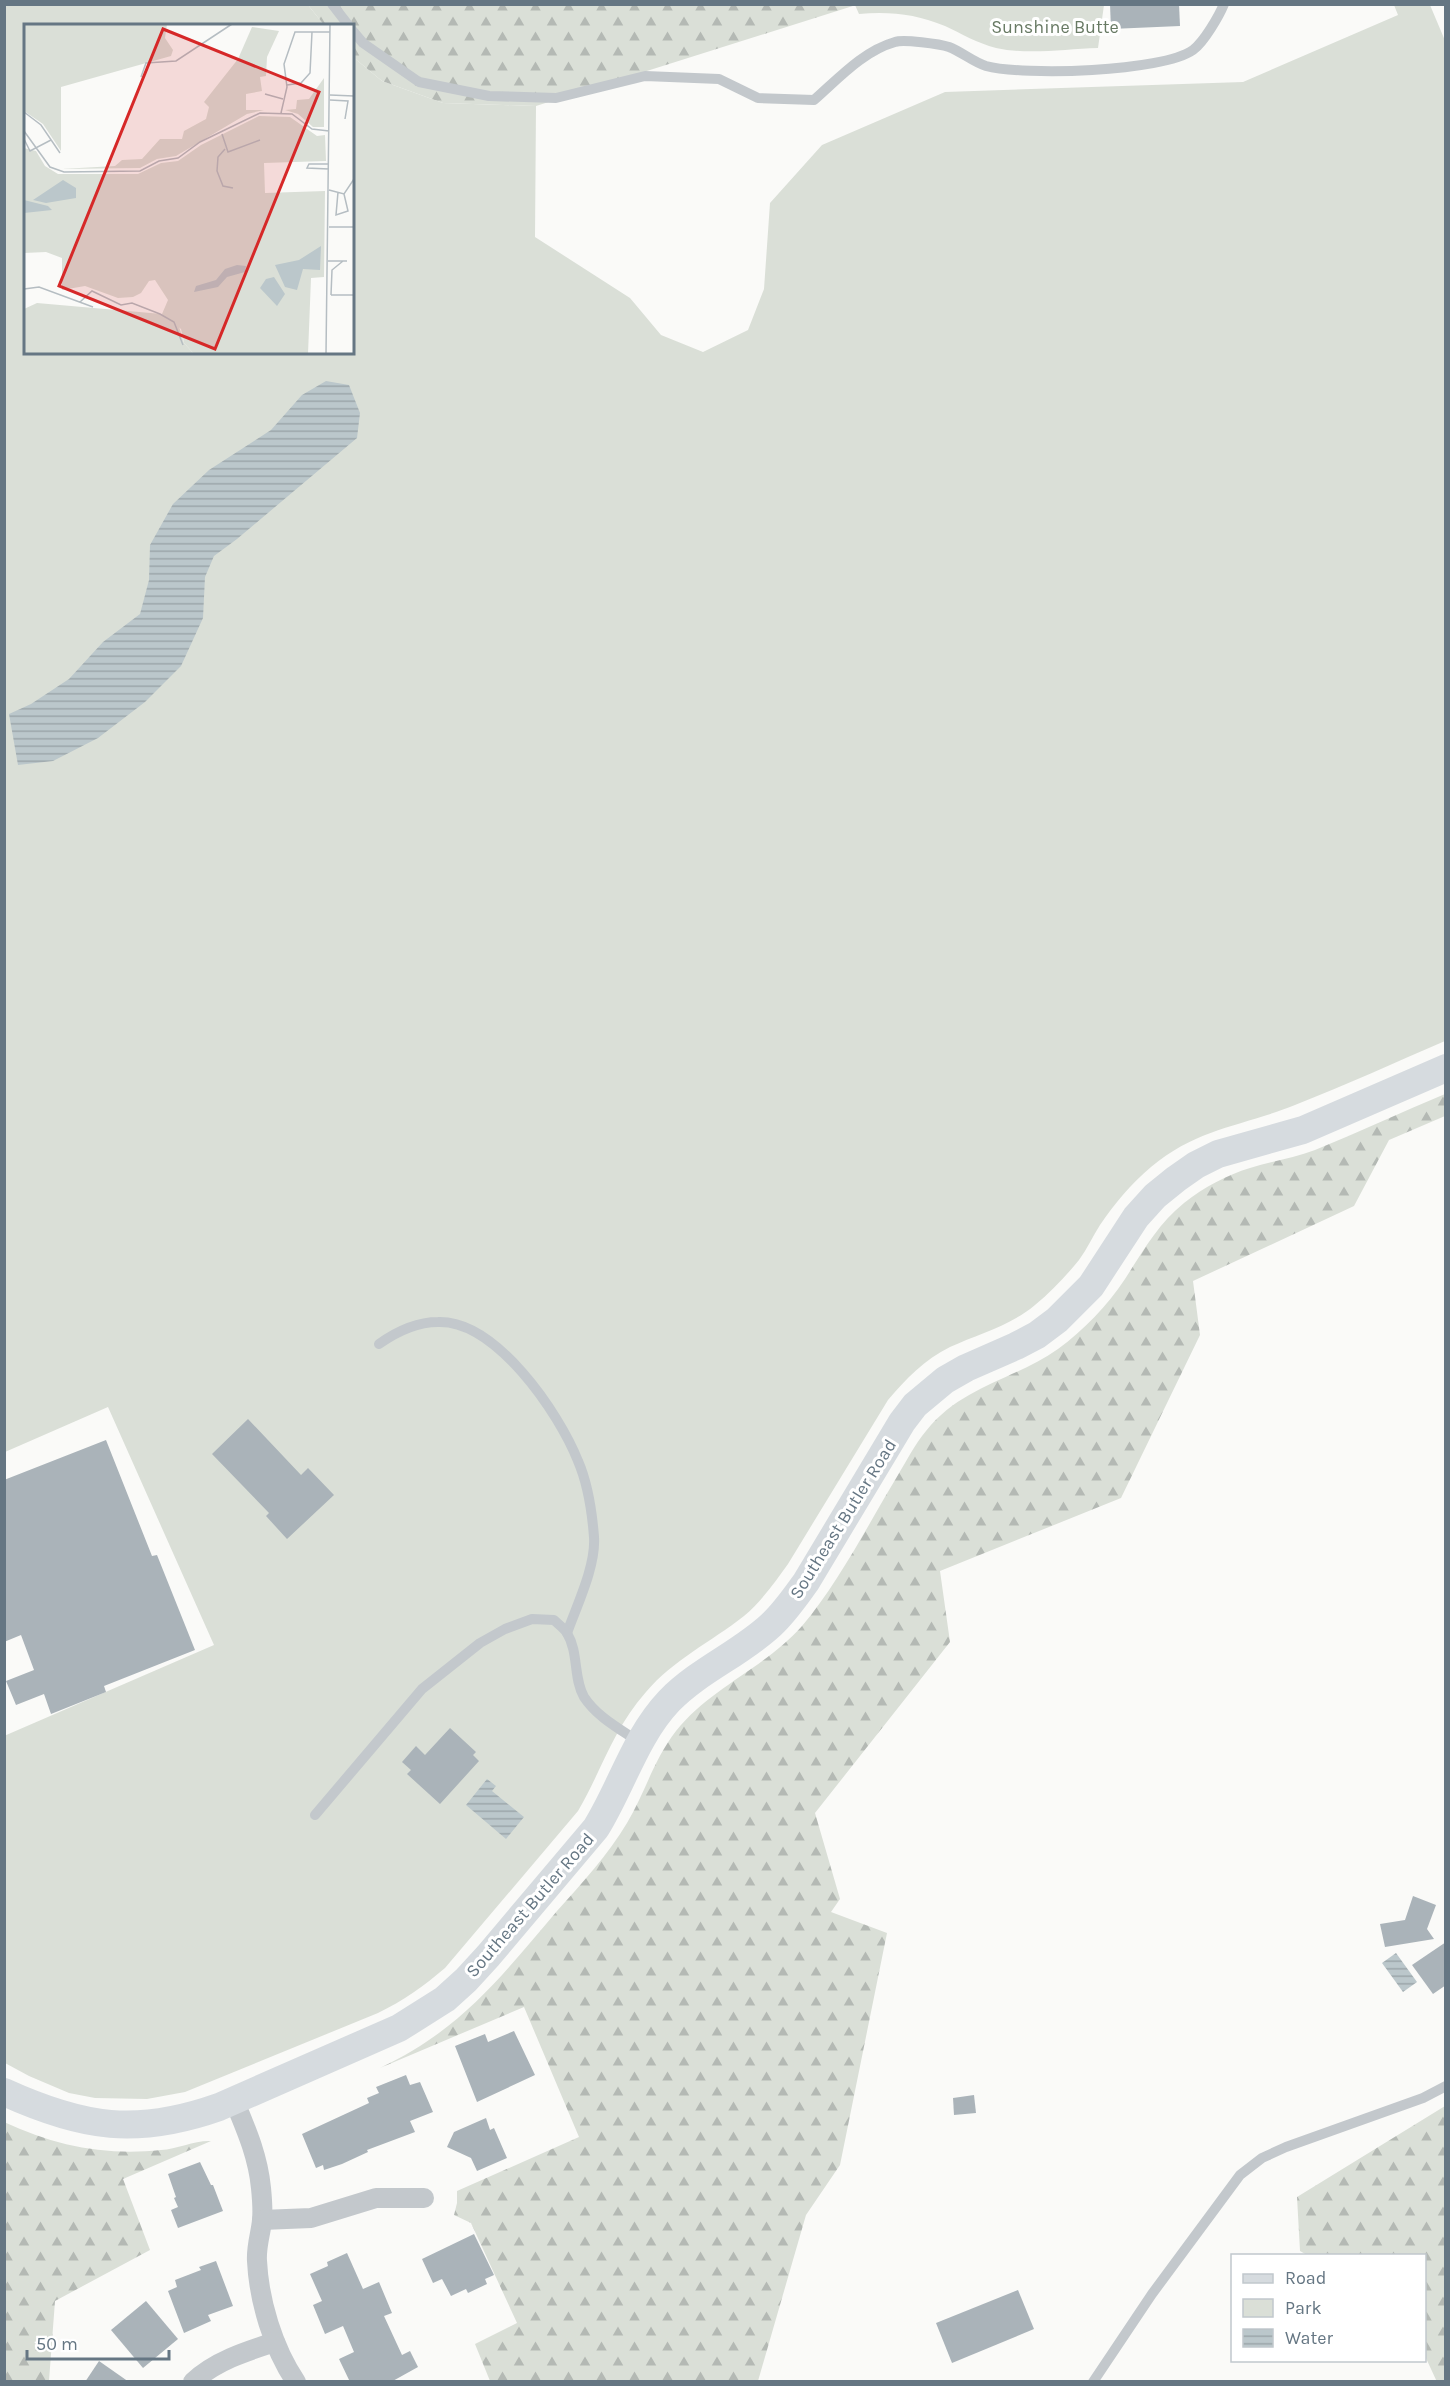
<svg xmlns="http://www.w3.org/2000/svg" width="1450" height="2386" viewBox="0 0 1450 2386" font-family="Karla,sans-serif">
  <style>
    .green { fill: #dadfd7 }
    .forest { fill: url(#forest-firs) }
    .water { fill: url(#water-rules) }
    .building { fill: #aab3b9 }
    .lines { fill: none; stroke-linecap: round; stroke-linejoin: round }
    .lane { stroke: #c3c8cc; stroke-width: 10 }
    .street { stroke: #c3c8cc; stroke-width: 20 }
    .secondary { stroke: #d6dbdf; stroke-width: 28 }
    .labels { text-anchor: middle; dominant-baseline: central; stroke-width: 6; stroke-linejoin: round; paint-order: stroke }
    .park-label { font-size: 18px; fill: #687a64; stroke: #fff }
    .street-label { font-size: 18px; fill: #657683; stroke: #fff }
    .inset-road { fill: none; stroke: #b5bdc2; stroke-width: 1.5 }
    .view { fill: #d62828; fill-opacity: 0.15; stroke: #d62828; stroke-width: 3 }
    .inset-edge { fill: none; stroke: #657683; stroke-width: 3 }
  </style>
  <defs>
    <pattern id="forest-firs" width="22" height="20" patternUnits="userSpaceOnUse" patternTransform="scale(1.5)"><rect width="22" height="20" fill="#dadfd7"/><path d="M5 1l3.5 6h-7zM16 11l3.5 6h-7z" fill="#b4b9b4"/></pattern>
    <pattern id="water-rules" width="6" height="5" patternUnits="userSpaceOnUse" patternTransform="scale(1.5)"><rect width="6" height="5" fill="#bbc7cb"/><path d="M0 2.5h6" fill="none" stroke="#9ca6aa"/></pattern>
  </defs>
  <rect width="100%" height="100%" fill="#fafaf8"/>
  <g class="green">
    <path d="M 5,5 L 308,5 L 324,25 L 26,26 L 26,352 L 352,352 L 353,57 L 382,81 L 443,103 L 536,106 L 535,237 L 630,298 L 661,335 L 703,352 L 748,330 L 764,289 L 770,203 L 822,145 L 945,92 L 1243,82 L 1398,15 L 1394,5 L 1430,5 L 1446,43 L 1445,1041 C 1396,1062 1346,1085 1295,1105 C 1241,1127 1199,1127 1151,1167 C 1131,1184 1114,1204 1100,1225 C 1093,1236 1087,1249 1079,1260 C 1066,1276 1051,1292 1035,1305 C 1010,1326 978,1334 950,1347 C 925,1359 905,1380 888,1400 L 788,1564 C 775,1582 761,1602 744,1616 C 711,1642 673,1660 646,1692 C 613,1729 602,1770 578,1811 L 445,1968 C 424,1986 403,2001 378,2013 L 185,2092 L 147,2099 L 95,2098 L 69,2093 L 29,2076 L 5,2063 L 4,1736 L 214,1645 L 108,1407 L 5,1452 Z"/>
    <path d="M 855,5 L 1104,5 L 1098,48 C 1065,49 1028,55 996,48 C 977,43 962,34 945,26 C 917,14 888,11 859,14 Z"/>
  </g>
  <g class="forest">
    <path d="M 308,5 L 856,5 L 536,106 L 443,103 L 382,81 L 353,57 L 352,26 L 324,25 Z"/>
    <path d="M 1445,1094 L 1445,1116 L 1389,1140 L 1354,1206 L 1193,1281 L 1200,1335 L 1121,1498 L 940,1571 L 950,1642 L 815,1813 L 840,1899 L 831,1912 L 887,1933 L 840,2165 L 806,2215 L 758,2381 L 490,2381 L 475,2344 L 517,2323 L 471,2223 L 454,2215 L 457,2203 L 457,2191 L 579,2137 L 524,2007 L 380,2068 C 462,2029 500,1978 557,1911 C 582,1883 608,1855 627,1823 C 645,1793 654,1759 676,1731 C 711,1687 765,1668 802,1626 C 838,1584 869,1523 898,1475 C 907,1460 915,1444 926,1431 C 962,1386 1014,1380 1058,1349 C 1084,1330 1107,1306 1125,1279 C 1143,1251 1158,1224 1184,1203 C 1204,1187 1227,1175 1250,1168 C 1272,1161 1294,1158 1315,1150 C 1359,1132 1402,1112 1445,1094 Z"/>
    <path d="M 1445,2106 L 1446,2381 L 1437,2382 L 1425,2356 L 1424,2256 L 1307,2255 L 1300,2251 L 1297,2197 Z"/>
    <path d="M 4,2122 C 55,2146 106,2156 161,2150 C 177,2149 196,2140 211,2141 L 123,2179 L 150,2250 L 55,2301 L 49,2381 L 5,2381 Z"/>
  </g>
  <g class="water">
    <path d="M 326,381 L 349,385 L 360,413 L 357,438 L 237,539 L 214,556 L 205,577 L 203,618 L 181,666 L 145,702 L 98,738 L 53,761 L 18,765 L 9,714 L 31,704 L 69,679 L 103,642 L 140,614 L 149,580 L 150,545 L 173,504 L 209,470 L 271,430 L 302,395 Z"/>
    <path d="M 487,1779 L 496,1786 L 492,1791 L 524,1817 L 506,1839 L 466,1805 Z"/>
    <path d="M 1396,1953 L 1417,1982 L 1403,1992 L 1382,1963 Z"/>
  </g>
  <g class="building">
    <path d="M 1110,4 L 1179,4 L 1180,26 L 1111,29 Z"/>
    <path d="M 248,1419 L 301,1475 L 308,1468 L 334,1495 L 287,1539 L 266,1516 L 269,1513 L 212,1454 Z"/>
    <path d="M 106,1440 L 152,1556 L 157,1555 L 195,1650 L 104,1686 L 106,1692 L 51,1714 L 44,1694 L 16,1705 L 6,1681 L 34,1670 L 21,1635 L 4,1642 L 4,1480 Z"/>
    <path d="M 450,1728 L 476,1752 L 473,1755 L 479,1761 L 440,1804 L 407,1774 L 411,1770 L 402,1762 L 416,1746 L 425,1755 Z"/>
    <path d="M 1413,1896 L 1436,1905 L 1427,1929 L 1434,1939 L 1385,1947 L 1380,1924 L 1405,1920 Z"/>
    <path d="M 1446,1942 L 1446,1985 L 1433,1994 L 1412,1965 Z"/>
    <path d="M 514,2031 L 535,2075 L 477,2102 L 455,2046 L 485,2034 L 488,2042 Z"/>
    <path d="M 406,2075 L 410,2085 L 420,2082 L 433,2112 L 410,2121 L 415,2132 L 367,2150 L 368,2152 L 342,2164 L 324,2170 L 323,2165 L 316,2168 L 302,2134 L 369,2103 L 367,2098 L 379,2093 L 376,2087 Z"/>
    <path d="M 974,2095 L 976,2113 L 954,2115 L 953,2098 Z"/>
    <path d="M 486,2118 L 490,2130 L 494,2128 L 507,2158 L 477,2171 L 471,2158 L 447,2147 L 454,2132 Z"/>
    <path d="M 200,2162 L 211,2185 L 213,2185 L 223,2211 L 178,2228 L 171,2210 L 178,2207 L 174,2198 L 176,2197 L 168,2174 Z"/>
    <path d="M 474,2234 L 494,2275 L 485,2279 L 487,2284 L 468,2293 L 466,2289 L 451,2296 L 442,2279 L 433,2283 L 422,2259 Z"/>
    <path d="M 347,2253 L 363,2289 L 379,2282 L 392,2313 L 384,2316 L 402,2355 L 410,2351 L 418,2367 L 391,2382 L 350,2382 L 339,2359 L 354,2352 L 343,2326 L 325,2334 L 313,2305 L 322,2301 L 310,2274 L 328,2266 L 327,2262 Z"/>
    <path d="M 216,2261 L 233,2306 L 208,2315 L 211,2321 L 184,2333 L 168,2291 L 177,2287 L 175,2280 L 201,2270 L 199,2267 Z"/>
    <path d="M 1018,2290 L 1034,2329 L 952,2363 L 936,2323 Z"/>
    <path d="M 146,2301 L 178,2339 L 143,2368 L 111,2330 Z"/>
    <path d="M 99,2361 L 129,2382 L 85,2382 Z"/>
  </g>
  <g class="lines">
    <g class="lane">
      <path d="M 332,4 L 349,26"/>
      <path d="M 352,30 L 363,43 L 419,82 L 489,96 L 556,98 L 645,76 L 719,79 L 758,98 L 814,100 C 838,79 863,51 895,42 C 903,39 940,44 949,47 C 962,52 973,62 986,66 C 1024,76 1162,72 1193,50 C 1204,42 1219,16 1224,4"/>
      <path d="M 379,1344 C 396,1332 417,1322 438,1322 C 496,1320 559,1413 578,1461 C 588,1484 592,1511 594,1537 C 596,1566 577,1605 567,1633"/>
      <path d="M 315,1815 L 422,1689 L 480,1643 L 505,1629 L 532,1619 L 554,1620 C 558,1624 564,1628 567,1633 C 579,1653 573,1678 584,1697 C 597,1717 620,1729 639,1742"/>
      <path d="M 1093,2382 L 1152,2294 L 1240,2175 L 1262,2158 L 1286,2147 L 1423,2098 L 1446,2086"/>
    </g>
    <g class="street">
      <path d="M 234,2100 C 246,2129 258,2156 261,2188 C 262,2198 263,2210 262,2220 C 261,2233 256,2246 257,2261 C 259,2301 273,2348 296,2382"/>
      <path d="M 262,2220 L 311,2218 L 376,2198 L 424,2198"/>
      <path d="M 193,2382 C 215,2361 247,2351 275,2342"/>
    </g>
    <path class="secondary" d="M 4,2092 C 83,2128 137,2136 219,2107 L 399,2028 L 445,1999 L 466,1980 L 488,1956 L 596,1828 C 622,1786 635,1737 669,1701 C 699,1670 740,1654 771,1625 C 785,1612 795,1597 806,1582 L 902,1422 L 915,1405 L 945,1380 L 966,1368 L 1016,1346 L 1037,1335 L 1057,1320 L 1091,1286 L 1136,1217 L 1155,1196 L 1176,1179 L 1196,1165 L 1218,1154 L 1303,1130 L 1446,1068"/>
  </g>
  <g class="labels">
    <g class="park-label">
      <text x="1055" y="27">Sunshine Butte</text>
    </g>
    <g class="street-label">
      <text transform="translate(843 1519) rotate(-58)">Southeast Butler Road</text>
      <text transform="translate(530 1905) rotate(-49)">Southeast Butler Road</text>
    </g>
  </g>
  <g transform="translate(24 24)">
    <rect width="330" height="330" fill="#fafaf8"/>
    <path d="M 235,92 L 266,93 L 293,112 L 301,111 L 302,137 L 240,139 L 241,169 L 301,167 L 300,253 L 287,254 L 284,330 L 170,330 L 160,319 L 157,305 L 138,290 L 144,276 L 131,256 L 125,257 L 117,269 L 109,273 L 94,274 L 61,262 L 38,266 L 38,234 L 22,228 L 0,229 L 0,124 L 12,127 L 21,142 L 34,150 L 114,150 L 137,139 L 154,137 L 177,121 Z" fill="#dadfd7"/>
    <path d="M 0,0 L 143,0 L 141,14 L 149,26 L 147,32 L 37,63 L 37,127 L 19,100 L 0,87 ZM 228,3 L 255,7 L 243,33 L 242,52 L 236,53 L 238,67 L 222,70 L 222,86 L 240,86 L 223,90 L 152,132 L 133,135 L 116,144 L 37,145 L 91,142 L 98,136 L 118,135 L 136,115 L 158,115 L 160,107 L 182,95 L 185,83 L 180,78 L 214,35 ZM 300,54 L 300,103 L 289,103 L 274,90 L 261,86 L 272,85 L 273,76 L 285,75 ZM 13,279 L 138,290 L 154,299 L 160,319 L 170,330 L 0,330 L 0,285 Z" fill="#dadfd7"/>
    <path d="M 39,156 L 52,164 L 52,174 L 22,179 L 9,176 ZM 0,176 L 24,182 L 28,186 L 0,189 ZM 297,222 L 296,246 L 279,245 L 273,266 L 261,263 L 251,241 L 275,236 ZM 213,241 L 222,242 L 221,248 L 203,253 L 194,263 L 170,268 L 172,262 L 192,256 L 201,245 ZM 250,253 L 261,270 L 253,282 L 236,264 L 242,255 Z" fill="#bbc7cb"/>
    <path class="inset-road" d="M 117,53 L 122,39 L 152,37 L 208,0M 263,61 L 277,59 L 286,49 L 288,8M 241,70 L 259,75M 306,71 L 330,72M 306,76 L 324,77 L 321,95M 0,88 L 17,101 L 36,129M 257,89 L 263,63 L 260,40 L 271,8 L 306,8M 0,107 L 26,143 L 40,148 L 116,147 L 135,137 L 154,134 L 176,118 L 236,89 L 268,90 L 288,105 L 305,107M 198,110 L 204,128 L 236,116M 0,115 L 6,127 L 27,116M 201,125 L 194,133 L 193,147 L 199,162 L 209,164M 304,140 L 285,140 L 283,144 L 305,145M 305,166 L 320,170 L 330,155M 314,168 L 312,191 L 324,187 L 320,170M 305,203 L 330,203M 304,237 L 323,237M 0,265 L 15,263 L 69,283M 307,271 L 308,246 L 319,237M 307,271 L 330,271M 56,278 L 68,267 L 97,281 L 108,279 L 136,290 L 150,298 L 159,321M 302,330 L 306,0"/>
    <path class="view" d="M 139,5 L 295,68 L 191,325 L 35,262 Z"/>
    <rect width="330" height="330" class="inset-edge"/>
  </g>
  <rect width="1450" height="2386" fill="none" stroke="#657683" stroke-width="12"/>
  <rect x="1231" y="2254" width="195" height="108" fill="#ffffff" stroke="#c1c8cd" stroke-width="1.5"/>
  <rect x="1243" y="2274" width="30" height="9" fill="#d6dbdf" stroke="#c1c8cd" stroke-width="1.5"/>
  <text x="1285" y="2284" font-size="18" fill="#657683">Road</text>
  <rect x="1243" y="2299" width="30" height="18" fill="#dadfd7" stroke="#c1c8cd" stroke-width="1.5"/>
  <text x="1285" y="2314" font-size="18" fill="#657683">Park</text>
  <rect x="1243" y="2329" width="30" height="18" fill="url(#water-rules)" stroke="#c1c8cd" stroke-width="1.5"/>
  <text x="1285" y="2344" font-size="18" fill="#657683">Water</text>
  <path d="M27 2350v9h142v-9" fill="none" stroke="#657683" stroke-width="3"/>
  <text x="36" y="2350" font-size="18" fill="#657683" stroke="#ffffff" stroke-width="4.5" paint-order="stroke">50 m</text>
</svg>
